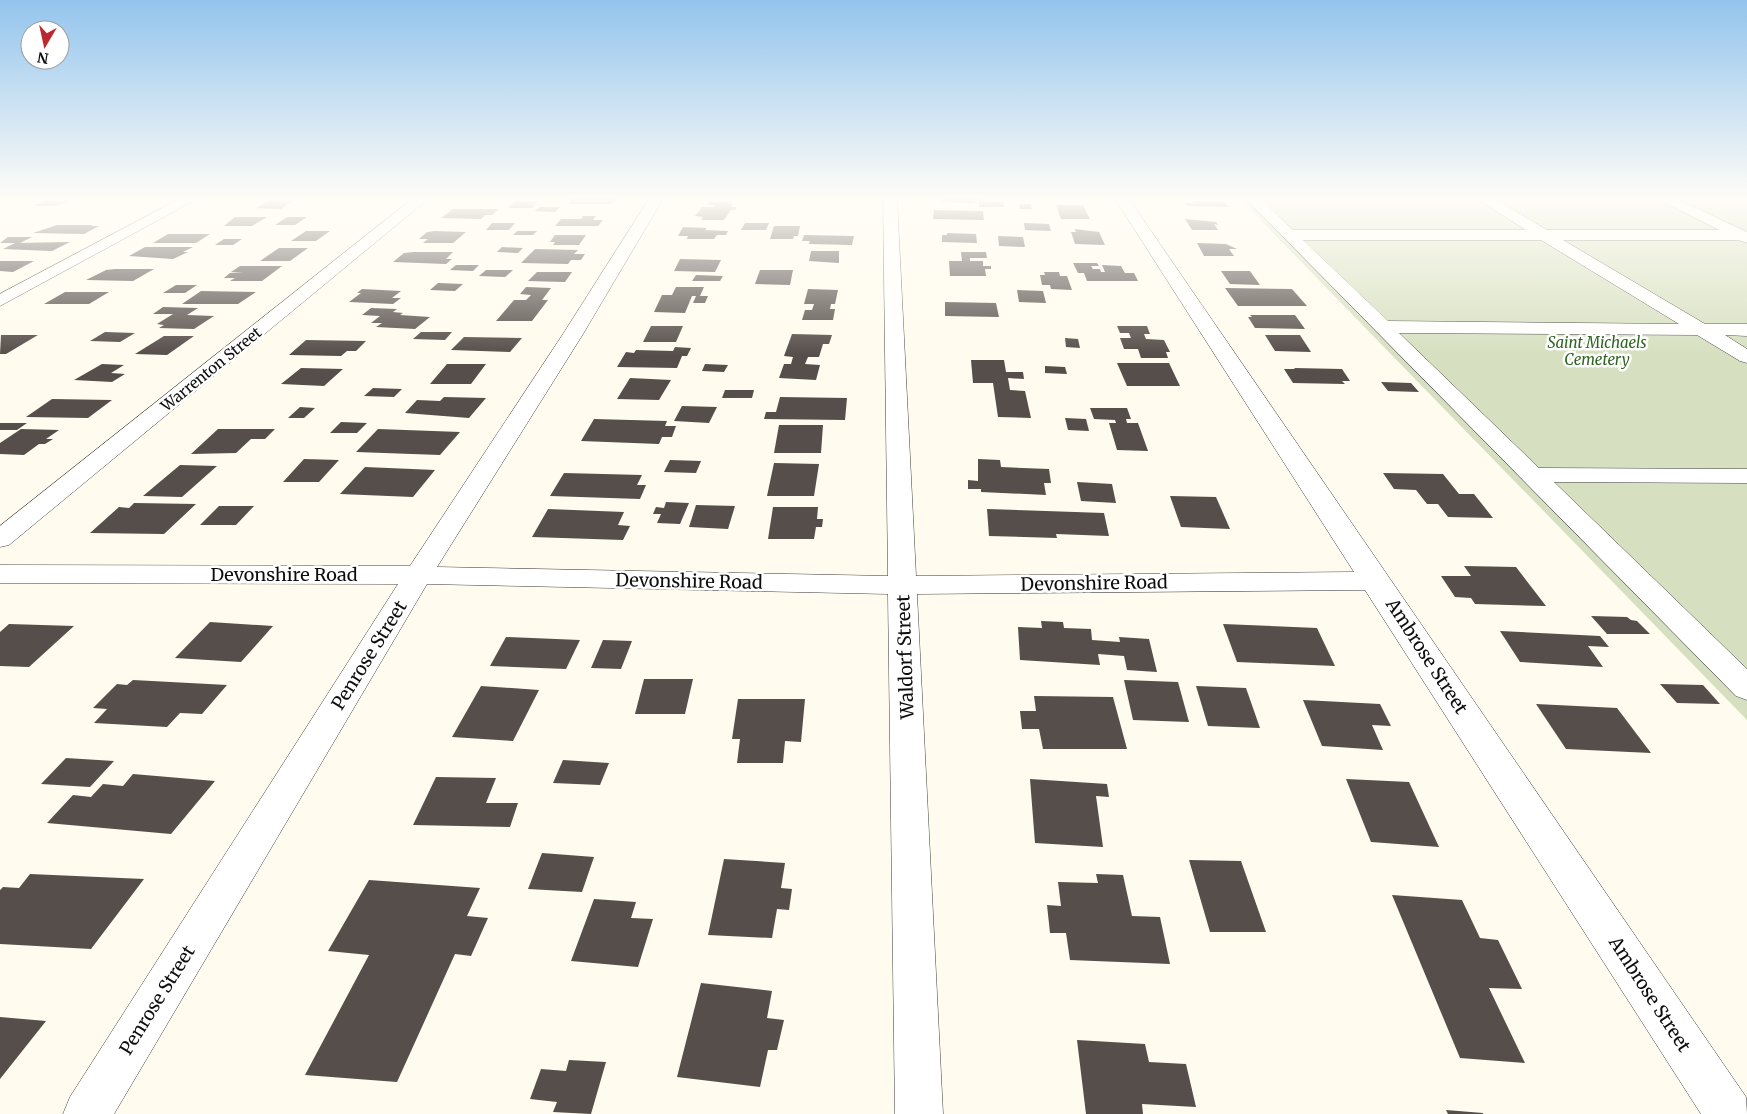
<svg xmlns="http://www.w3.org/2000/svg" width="1747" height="1114" viewBox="0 0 1747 1114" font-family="Merriweather,serif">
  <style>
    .cemetery { fill: #d6e0c0 }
    .building { fill: #564e4a }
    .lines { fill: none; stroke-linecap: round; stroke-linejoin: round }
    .minor-casing { stroke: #404040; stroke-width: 1 }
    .minor { fill: #fff; fill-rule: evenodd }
    .labels { text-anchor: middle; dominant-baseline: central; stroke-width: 5; stroke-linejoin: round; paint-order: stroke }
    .far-park-label { font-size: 15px; font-style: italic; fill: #2e641f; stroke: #fff }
    .far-street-label { font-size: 15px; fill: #0d0d0d; stroke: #fff }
    .street-label { font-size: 18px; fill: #0d0d0d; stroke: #fff }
  </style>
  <rect width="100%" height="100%" fill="#fffbee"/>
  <path class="cemetery" d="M 1240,199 L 1747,199 L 1747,720 Z"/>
  <g class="building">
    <path d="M 572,199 L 615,199 L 611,204 L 568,204 Z"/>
    <path d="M 942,199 L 975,199 L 975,203 L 941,202 Z"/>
    <path d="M 979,199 L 1004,202 L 1004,207 L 979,207 Z"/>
    <path d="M 47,200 L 69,201 L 56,206 L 33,206 Z"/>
    <path d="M 270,200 L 294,200 L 281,209 L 256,208 Z"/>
    <path d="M 515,201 L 539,201 L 532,208 L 508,208 Z"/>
    <path d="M 710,201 L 732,202 L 732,207 L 737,207 L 735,210 L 731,210 L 724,220 L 701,220 L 703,217 L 695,216 L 702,207 L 713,207 L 715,205 L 707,205 Z"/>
    <path d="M 1193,201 L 1224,201 L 1229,207 L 1187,206 L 1185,203 L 1195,203 Z"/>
    <path d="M 1019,204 L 1031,204 L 1032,209 L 1020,209 Z"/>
    <path d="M 1056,205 L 1083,205 L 1090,219 L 1061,219 Z"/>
    <path d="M 540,207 L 560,207 L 555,212 L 534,211 Z"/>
    <path d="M 453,209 L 499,209 L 492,215 L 485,215 L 481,219 L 441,218 Z"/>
    <path d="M 934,210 L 983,211 L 984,220 L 933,219 Z"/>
    <path d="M 583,216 L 596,216 L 593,220 L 603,220 L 598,226 L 555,226 L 561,219 L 581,219 Z"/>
    <path d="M 235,217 L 267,217 L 252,226 L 224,226 Z"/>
    <path d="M 287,217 L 307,217 L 295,225 L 275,225 Z"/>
    <path d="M 1185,219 L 1216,222 L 1218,225 L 1214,224 L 1218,230 L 1192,230 Z"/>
    <path d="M 492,223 L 515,223 L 509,230 L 486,230 Z"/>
    <path d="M 745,223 L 769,223 L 766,230 L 741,230 Z"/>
    <path d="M 1024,223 L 1049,224 L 1051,231 L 1025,230 Z"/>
    <path d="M 57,225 L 93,225 L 91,226 L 99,226 L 84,234 L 33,233 Z"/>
    <path d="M 774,226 L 800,226 L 798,236 L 794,236 L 793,239 L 770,239 Z"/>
    <path d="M 683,227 L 707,228 L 705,230 L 728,231 L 726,235 L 717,235 L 714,239 L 687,239 L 688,236 L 678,236 Z"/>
    <path d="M 1075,229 L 1099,232 L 1105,245 L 1075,244 L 1071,232 L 1076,232 Z"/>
    <path d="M 306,231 L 330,231 L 316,241 L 291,241 Z"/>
    <path d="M 435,231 L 466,232 L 453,243 L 423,243 L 428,239 L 419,239 L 427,232 Z"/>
    <path d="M 517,231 L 537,231 L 533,235 L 513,235 Z"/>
    <path d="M 947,233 L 976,234 L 977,243 L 942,242 L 942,235 L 947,235 Z"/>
    <path d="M 168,234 L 210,234 L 196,243 L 153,243 Z"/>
    <path d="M 555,235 L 586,235 L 579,245 L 553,245 L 555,242 L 550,242 Z"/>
    <path d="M 804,235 L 854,236 L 852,245 L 809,244 L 810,241 L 802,241 Z"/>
    <path d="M 998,236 L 1023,237 L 1025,247 L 999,246 Z"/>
    <path d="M 8,237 L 32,237 L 20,243 L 0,243 Z"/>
    <path d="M 224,239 L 242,239 L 233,245 L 215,245 Z"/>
    <path d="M 70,242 L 52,251 L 3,249 L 15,243 Z"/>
    <path d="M 1197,243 L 1226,244 L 1237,249 L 1229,249 L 1234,256 L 1204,256 Z"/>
    <path d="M 145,247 L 193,247 L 183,252 L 188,252 L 173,259 L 129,256 Z"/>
    <path d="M 502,247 L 523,248 L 518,253 L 497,252 Z"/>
    <path d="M 279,248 L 308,248 L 290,261 L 260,261 Z"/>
    <path d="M 535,249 L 578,250 L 574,254 L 585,254 L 581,260 L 571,260 L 568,264 L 521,263 Z"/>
    <path d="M 811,251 L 839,251 L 839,263 L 809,261 Z"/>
    <path d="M 414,252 L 453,252 L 446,259 L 452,259 L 446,264 L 393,262 L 404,253 Z"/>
    <path d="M 961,252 L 986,252 L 987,258 L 970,258 L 970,261 L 983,261 L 983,266 L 991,266 L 991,269 L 985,269 L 986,276 L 950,276 L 949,261 L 962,261 Z"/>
    <path d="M 680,259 L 721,260 L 715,272 L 674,271 Z"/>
    <path d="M 0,261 L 34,261 L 13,272 L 0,271 Z"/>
    <path d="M 1073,263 L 1097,263 L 1099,266 L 1091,266 L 1093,269 L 1100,269 L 1101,272 L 1105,272 L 1102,265 L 1121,266 L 1125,273 L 1134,273 L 1138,281 L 1087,281 L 1084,273 L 1078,273 Z"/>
    <path d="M 456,265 L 479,265 L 473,271 L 450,270 Z"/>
    <path d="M 240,266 L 282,266 L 262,281 L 230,281 L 235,278 L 224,278 L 230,273 L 243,272 L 231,272 Z"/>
    <path d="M 115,269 L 154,269 L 133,281 L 86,280 L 106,270 Z"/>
    <path d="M 486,270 L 513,270 L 505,277 L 479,276 Z"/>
    <path d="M 760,270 L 793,270 L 790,285 L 755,284 Z"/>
    <path d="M 1221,271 L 1250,271 L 1260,285 L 1230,284 Z"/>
    <path d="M 537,272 L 572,272 L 565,282 L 528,281 Z"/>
    <path d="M 1044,272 L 1059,272 L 1060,276 L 1067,276 L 1072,290 L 1051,289 L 1050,285 L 1042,285 L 1040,275 L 1045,275 Z"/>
    <path d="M 696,275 L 723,276 L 720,281 L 692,281 Z"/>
    <path d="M 438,283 L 463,284 L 455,291 L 430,290 Z"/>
    <path d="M 176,285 L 197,285 L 185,293 L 163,293 Z"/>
    <path d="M 526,287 L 551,288 L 542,300 L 548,300 L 532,321 L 496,321 L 514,300 L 526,300 L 531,295 L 520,294 Z"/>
    <path d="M 676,287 L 704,287 L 700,296 L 708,296 L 705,303 L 693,303 L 696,296 L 692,296 L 685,313 L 654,312 L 662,295 L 672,295 Z"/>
    <path d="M 1225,288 L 1292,289 L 1307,306 L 1238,306 Z"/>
    <path d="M 362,289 L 401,291 L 392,298 L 401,298 L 393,304 L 349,302 L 361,293 L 357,293 Z"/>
    <path d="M 808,289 L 838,290 L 835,304 L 831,304 L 830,309 L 835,309 L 833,320 L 802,320 L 805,310 L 812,310 L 814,304 L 804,304 Z"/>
    <path d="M 1017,290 L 1043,291 L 1046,303 L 1019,302 Z"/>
    <path d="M 201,291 L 256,292 L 238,304 L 182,304 Z"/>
    <path d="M 65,292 L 109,292 L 89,304 L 44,304 Z"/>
    <path d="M 945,302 L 996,303 L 999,317 L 945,316 Z"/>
    <path d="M 163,307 L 198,308 L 187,315 L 214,316 L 194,329 L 159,328 L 164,325 L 157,324 L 173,314 L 153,314 Z"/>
    <path d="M 371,308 L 397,309 L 393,312 L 403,313 L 400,315 L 430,317 L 415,329 L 376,327 L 382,323 L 371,323 L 380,316 L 362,315 Z"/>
    <path d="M 1250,315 L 1295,315 L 1305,329 L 1255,328 L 1248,317 L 1252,317 Z"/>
    <path d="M 651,326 L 683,326 L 676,342 L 643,342 Z"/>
    <path d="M 1117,326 L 1147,326 L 1150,334 L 1144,334 L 1146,339 L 1164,340 L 1170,352 L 1166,352 L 1168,358 L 1141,358 L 1138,349 L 1124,349 L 1120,338 L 1131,338 L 1129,333 L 1120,333 Z"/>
    <path d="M 105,332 L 135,333 L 120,342 L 90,341 Z"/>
    <path d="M 421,332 L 452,332 L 445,340 L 413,339 Z"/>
    <path d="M 792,334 L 832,335 L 829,344 L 823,344 L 819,357 L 808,357 L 805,364 L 820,365 L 816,380 L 779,378 L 784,364 L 791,364 L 793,357 L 784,356 Z"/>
    <path d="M 38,335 L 6,354 L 0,354 L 1,335 Z"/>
    <path d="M 1265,335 L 1300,335 L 1311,352 L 1275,351 Z"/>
    <path d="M 164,336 L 194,336 L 167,355 L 135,354 Z"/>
    <path d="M 464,337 L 522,338 L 510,352 L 451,350 Z"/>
    <path d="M 1065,338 L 1078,339 L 1080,348 L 1066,347 Z"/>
    <path d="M 306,340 L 366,341 L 356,351 L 347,351 L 341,356 L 289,355 Z"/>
    <path d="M 675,347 L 691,348 L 687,356 L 682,356 L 677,368 L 617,367 L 626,352 L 634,353 L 636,350 L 673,351 Z"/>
    <path d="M 971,360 L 1004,360 L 1006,372 L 1023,372 L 1024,379 L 1008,378 L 1010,390 L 1025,391 L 1031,418 L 998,417 L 993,383 L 973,383 Z"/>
    <path d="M 1117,363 L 1169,363 L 1180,386 L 1127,386 Z"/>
    <path d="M 102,364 L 124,365 L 111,373 L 125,374 L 112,382 L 74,380 Z"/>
    <path d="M 447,364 L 486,364 L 471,384 L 430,384 Z"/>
    <path d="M 705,364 L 728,365 L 724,372 L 702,371 Z"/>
    <path d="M 1045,366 L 1065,367 L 1067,374 L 1045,373 Z"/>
    <path d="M 301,368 L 343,369 L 324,386 L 281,384 Z"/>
    <path d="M 1294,368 L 1342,369 L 1350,381 L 1342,381 L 1345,384 L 1293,383 L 1284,369 L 1295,369 Z"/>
    <path d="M 630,378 L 671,380 L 659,400 L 617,399 Z"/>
    <path d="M 1381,382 L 1411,383 L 1419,392 L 1388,391 Z"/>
    <path d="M 373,388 L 402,389 L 394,397 L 364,396 Z"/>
    <path d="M 725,390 L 754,390 L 752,398 L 722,398 Z"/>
    <path d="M 444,397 L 486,398 L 469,418 L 405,413 L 417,400 L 440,401 Z"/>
    <path d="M 780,397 L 847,398 L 845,420 L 764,419 L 766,412 L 776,412 Z"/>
    <path d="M 52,399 L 112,400 L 88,418 L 26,417 Z"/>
    <path d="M 682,406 L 717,407 L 709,423 L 674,421 Z"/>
    <path d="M 300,407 L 315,408 L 304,418 L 288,418 Z"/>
    <path d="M 1090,408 L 1127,408 L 1131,419 L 1126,419 L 1127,423 L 1138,423 L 1148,451 L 1117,450 L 1109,423 L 1116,423 L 1115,420 L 1094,419 Z"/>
    <path d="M 1065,418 L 1086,419 L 1089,431 L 1068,430 Z"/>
    <path d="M 594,419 L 667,421 L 665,426 L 676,426 L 672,437 L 662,437 L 659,444 L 581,441 Z"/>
    <path d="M 341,422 L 367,423 L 357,433 L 330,433 Z"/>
    <path d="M 0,423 L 27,423 L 17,430 L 0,430 Z"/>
    <path d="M 779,425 L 823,425 L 821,453 L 774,453 Z"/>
    <path d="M 21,429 L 59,430 L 46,439 L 53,439 L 45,444 L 39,444 L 24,455 L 0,454 L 0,443 Z"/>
    <path d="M 218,429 L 275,429 L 265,439 L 251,439 L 236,453 L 191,454 Z"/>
    <path d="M 378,429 L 460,432 L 440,455 L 356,452 Z"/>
    <path d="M 304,459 L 339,460 L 319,482 L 283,482 Z"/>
    <path d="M 978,459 L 1000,460 L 1001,467 L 1049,469 L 1051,483 L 1044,483 L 1046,495 L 981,492 L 981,489 L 968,489 L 968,480 L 978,481 Z"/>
    <path d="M 670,460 L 701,461 L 696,473 L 664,472 Z"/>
    <path d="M 774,463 L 819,464 L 814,496 L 767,496 Z"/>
    <path d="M 180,465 L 217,466 L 182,497 L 143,496 Z"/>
    <path d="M 365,467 L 435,470 L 413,497 L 340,494 Z"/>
    <path d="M 564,473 L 642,475 L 637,485 L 646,485 L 640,499 L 550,496 Z"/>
    <path d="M 1383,473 L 1443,474 L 1459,494 L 1474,494 L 1493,518 L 1448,517 L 1438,504 L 1427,504 L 1416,490 L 1394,489 Z"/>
    <path d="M 1077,482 L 1112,484 L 1116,503 L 1081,501 Z"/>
    <path d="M 1170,496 L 1216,497 L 1230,529 L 1181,527 Z"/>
    <path d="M 666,502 L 689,503 L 680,524 L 657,523 L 661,514 L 653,514 L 656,507 L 664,508 Z"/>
    <path d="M 134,503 L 196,504 L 164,534 L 90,533 L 119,507 L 129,508 Z"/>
    <path d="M 696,505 L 735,506 L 728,529 L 689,527 Z"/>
    <path d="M 219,506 L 254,506 L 236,525 L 200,525 Z"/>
    <path d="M 773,507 L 818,507 L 817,519 L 823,519 L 822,527 L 816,527 L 814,539 L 768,539 Z"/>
    <path d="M 548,509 L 624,512 L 618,525 L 630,526 L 623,540 L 532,537 Z"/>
    <path d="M 987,509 L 1104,513 L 1109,536 L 1056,534 L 1057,538 L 989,536 Z"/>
    <path d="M 1464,566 L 1516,567 L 1546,606 L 1475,604 L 1471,598 L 1455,597 L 1441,576 L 1471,576 Z"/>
    <path d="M 1591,616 L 1627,617 L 1631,620 L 1637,621 L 1650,634 L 1607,634 Z"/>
    <path d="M 1041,621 L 1063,622 L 1064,628 L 1091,629 L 1092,640 L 1120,642 L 1119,637 L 1149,639 L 1157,672 L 1127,670 L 1124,656 L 1098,654 L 1100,665 L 1020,660 L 1018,627 L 1042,628 Z"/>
    <path d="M 210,622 L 273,626 L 241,662 L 175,658 Z"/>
    <path d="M 9,624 L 74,626 L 29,667 L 0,666 L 0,632 Z"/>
    <path d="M 1223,624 L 1317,628 L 1335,666 L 1237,662 Z"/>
    <path d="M 1500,631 L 1600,636 L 1609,647 L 1588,646 L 1603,667 L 1520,662 Z"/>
    <path d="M 506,637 L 580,640 L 566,669 L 490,666 Z"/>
    <path d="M 603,640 L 632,641 L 621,669 L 591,668 Z"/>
    <path d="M 644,679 L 693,679 L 685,714 L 635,714 Z"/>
    <path d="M 133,680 L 227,685 L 202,714 L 180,713 L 167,727 L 94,723 L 107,709 L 93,708 L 117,684 L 127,685 Z"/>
    <path d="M 1124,680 L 1178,682 L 1189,722 L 1133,720 Z"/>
    <path d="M 1660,684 L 1703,685 L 1720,704 L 1677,703 Z"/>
    <path d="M 481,686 L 539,690 L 513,741 L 452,737 Z"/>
    <path d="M 1196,686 L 1246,688 L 1260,728 L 1208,726 Z"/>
    <path d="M 1034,696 L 1113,697 L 1127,749 L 1043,749 L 1039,729 L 1022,729 L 1020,711 L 1036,711 Z"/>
    <path d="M 738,699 L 805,699 L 801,742 L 785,741 L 783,763 L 737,763 L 740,739 L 732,739 Z"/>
    <path d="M 1303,700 L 1380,704 L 1391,726 L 1372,725 L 1383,750 L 1322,746 Z"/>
    <path d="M 1536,704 L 1617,708 L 1651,753 L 1566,749 Z"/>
    <path d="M 66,758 L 114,761 L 90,787 L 41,784 Z"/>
    <path d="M 563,760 L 609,763 L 600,785 L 553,783 Z"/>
    <path d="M 133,774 L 215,781 L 171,834 L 47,823 L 73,795 L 91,797 L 103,784 L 123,786 Z"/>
    <path d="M 436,777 L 496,778 L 486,803 L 518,803 L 510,827 L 413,825 Z"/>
    <path d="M 1030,779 L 1107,784 L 1109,797 L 1096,796 L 1103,847 L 1035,843 Z"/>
    <path d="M 1346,779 L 1409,782 L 1439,847 L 1371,842 Z"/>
    <path d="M 542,853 L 594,857 L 582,892 L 528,889 Z"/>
    <path d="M 724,859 L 785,863 L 781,888 L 792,889 L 789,910 L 777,909 L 772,938 L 708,935 Z"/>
    <path d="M 1189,860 L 1241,861 L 1266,932 L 1210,932 Z"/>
    <path d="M 30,874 L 144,879 L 91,949 L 0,944 L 0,890 L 3,887 L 19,888 Z"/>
    <path d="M 1096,874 L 1123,875 L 1132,916 L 1160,917 L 1170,964 L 1070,960 L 1066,933 L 1050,933 L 1047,905 L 1061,906 L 1058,882 L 1098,883 Z"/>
    <path d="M 369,880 L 480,888 L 467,916 L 488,918 L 471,956 L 455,954 L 397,1082 L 305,1075 L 369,955 L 328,951 Z"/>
    <path d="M 1392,895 L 1462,900 L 1480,938 L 1498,940 L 1522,989 L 1489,988 L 1525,1063 L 1460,1058 Z"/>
    <path d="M 594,899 L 636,902 L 631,918 L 653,919 L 638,967 L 571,961 Z"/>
    <path d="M 701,983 L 772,991 L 767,1018 L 784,1020 L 777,1050 L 768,1050 L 760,1087 L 677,1077 Z"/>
    <path d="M 0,1017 L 46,1021 L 0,1079 Z"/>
    <path d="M 1077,1040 L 1145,1044 L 1149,1062 L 1186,1064 L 1196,1107 L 1142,1104 L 1143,1114 L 1086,1114 Z"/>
    <path d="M 569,1060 L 606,1062 L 591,1114 L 553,1112 L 557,1102 L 530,1099 L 541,1069 L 566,1071 Z"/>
    <path d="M 1446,1110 L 1483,1113 L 1483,1114 L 1448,1114 Z"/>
  </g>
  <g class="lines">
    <defs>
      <g id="minor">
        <path d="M 179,199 L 197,199 L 0,306 L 0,294 Z"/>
        <path d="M 412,199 L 428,199 L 9,545 L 0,547 L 0,526 Z"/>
        <path d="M 649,199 L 663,199 L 583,334 L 437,567 L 888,576 L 883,199 L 897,199 L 916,576 L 1354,572 L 1115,199 L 1129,199 L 1746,1097 L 1747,1114 L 1701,1114 L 1365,590 L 917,594 L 943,1114 L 895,1114 L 888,594 L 427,584 L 114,1114 L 63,1114 L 70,1097 L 398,584 L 0,583 L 0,565 L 410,566 L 563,334 Z"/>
        <path d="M 1246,199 L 1261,199 L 1293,230 L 1526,230 L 1477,199 L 1495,199 L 1547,230 L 1719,230 L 1658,199 L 1677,199 L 1747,232 L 1747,243 L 1738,240 L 1563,240 L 1705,324 L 1747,324 L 1747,336 L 1725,335 L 1747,349 L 1747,363 L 1740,361 L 1697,335 L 1399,333 L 1539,468 L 1747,469 L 1747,483 L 1554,482 L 1747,669 L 1747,700 L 1736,696 ZM 1303,240 L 1541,240 L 1679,324 L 1388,321 Z"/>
      </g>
    </defs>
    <use href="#minor" class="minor-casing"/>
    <use href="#minor" class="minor"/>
  </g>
  <linearGradient id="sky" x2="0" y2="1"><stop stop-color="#93c4ed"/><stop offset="0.56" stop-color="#fffdf7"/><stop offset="1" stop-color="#fffdf7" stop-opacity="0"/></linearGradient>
  <rect width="1747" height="355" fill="url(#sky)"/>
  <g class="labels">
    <g class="far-park-label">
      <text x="1597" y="342">Saint Michaels<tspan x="1597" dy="17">Cemetery</tspan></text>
    </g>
    <g class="far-street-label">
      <text transform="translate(211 369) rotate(-39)">Warrenton Street</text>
    </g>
    <g class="street-label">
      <text x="284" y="574">Devonshire Road</text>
      <text transform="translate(689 581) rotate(1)">Devonshire Road</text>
      <text transform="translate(1094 583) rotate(-1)">Devonshire Road</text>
      <text transform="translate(369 655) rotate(-58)">Penrose Street</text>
      <text transform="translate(1427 656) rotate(57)">Ambrose Street</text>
      <text transform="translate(905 657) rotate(-92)">Waldorf Street</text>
      <text transform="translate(1650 994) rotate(57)">Ambrose Street</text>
      <text transform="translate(157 1000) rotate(-58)">Penrose Street</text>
    </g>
  </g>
  <g transform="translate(45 45) rotate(189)"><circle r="24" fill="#ffffff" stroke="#9e9e9e"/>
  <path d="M0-4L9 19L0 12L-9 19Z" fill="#bb2830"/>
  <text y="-8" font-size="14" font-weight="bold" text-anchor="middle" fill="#0d0d0d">N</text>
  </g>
</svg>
